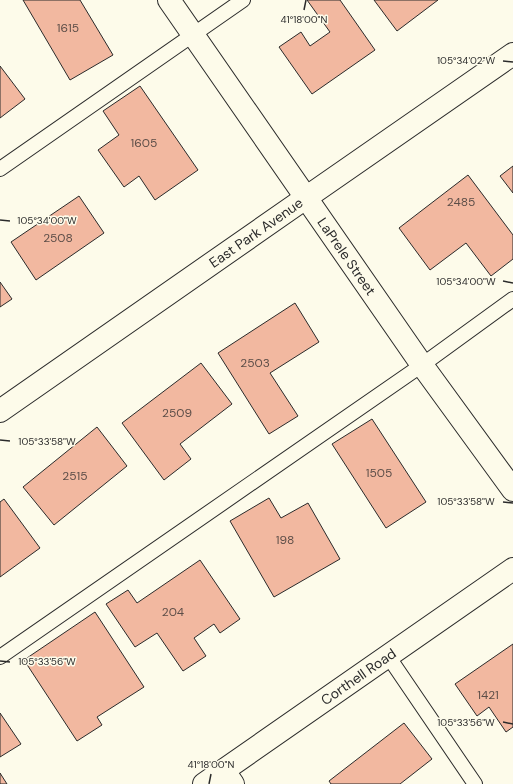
<svg xmlns="http://www.w3.org/2000/svg" width="513" height="784" viewBox="0 0 513 784" font-family="'DM Sans',sans-serif">
  <style>
    .building { fill: #f2b8a0; stroke: #2b2b2b }
    .lines { fill: none; stroke-linecap: round; stroke-linejoin: round }
    .lane-casing { stroke: #2b2b2b; stroke-width: 16 }
    .street-casing { stroke: #2b2b2b; stroke-width: 24 }
    .secondary-casing { stroke: #2b2b2b; stroke-width: 24 }
    .lane { stroke: #fdfbea; stroke-width: 14 }
    .street { stroke: #fdfbea; stroke-width: 22 }
    .secondary { stroke: #fdfbea; stroke-width: 22 }
    .ticks { fill: none; stroke: #2b2b2b; stroke-width: 1.5 }
    .labels { text-anchor: middle; dominant-baseline: central; stroke-width: 3; stroke-linejoin: round; paint-order: stroke }
    .number-label { font-size: 12px; fill: #5d4e48 }
    .street-label { font-size: 14px; fill: #2b2b2b; stroke: #fdfbea }
    .ticks-label { font-size: 10px; text-anchor: middle; fill: #2b2b2b; stroke: #fdfbea; stroke-width: 3; stroke-linejoin: round; paint-order: stroke }
  </style>
  <rect width="100%" height="100%" fill="#fdfbea"/>
  <g class="building">
    <path d="M 23,0 L 80,0 L 113,55 L 70,80 Z"/>
    <path d="M 307,0 L 340,0 L 375,50 L 312,94 L 279,47 L 301,32 L 310,46 L 330,32 Z"/>
    <path d="M 374,0 L 438,0 L 397,31 Z"/>
    <path d="M 0,66 L 25,99 L 0,118 Z"/>
    <path d="M 140,86 L 198,170 L 155,200 L 139,176 L 124,187 L 98,150 L 119,135 L 103,111 Z"/>
    <path d="M 513,166 L 513,193 L 500,176 Z"/>
    <path d="M 468,175 L 513,235 L 513,259 L 491,276 L 466,243 L 430,270 L 399,228 Z"/>
    <path d="M 79,196 L 104,233 L 36,280 L 11,242 Z"/>
    <path d="M 0,282 L 12,299 L 0,307 Z"/>
    <path d="M 295,303 L 319,342 L 270,373 L 298,416 L 269,434 L 218,353 Z"/>
    <path d="M 201,363 L 232,404 L 180,444 L 191,459 L 164,480 L 122,423 Z"/>
    <path d="M 372,419 L 426,502 L 386,528 L 332,444 Z"/>
    <path d="M 97,427 L 127,466 L 54,525 L 23,487 Z"/>
    <path d="M 269,498 L 281,518 L 308,503 L 340,559 L 274,597 L 230,521 Z"/>
    <path d="M 4,499 L 40,548 L 0,577 L 0,502 Z"/>
    <path d="M 200,560 L 240,619 L 220,633 L 214,624 L 194,638 L 206,656 L 183,671 L 157,633 L 135,647 L 106,604 L 128,590 L 137,603 Z"/>
    <path d="M 95,612 L 144,687 L 97,717 L 102,725 L 77,741 L 24,660 Z"/>
    <path d="M 513,644 L 513,727 L 506,732 L 489,707 L 477,716 L 455,684 Z"/>
    <path d="M 0,713 L 21,744 L 0,757 Z"/>
    <path d="M 404,723 L 432,759 L 400,784 L 331,784 L 329,781 Z"/>
    <path d="M 0,773 L 7,784 L 0,784 Z"/>
  </g>
  <g class="lines">
    <defs>
      <g id="lane">
        <path d="M 0,169 L 243,0"/>
        <path d="M 388,656 L 475,784"/>
        <path d="M 0,657 L 422,365 L 513,299"/>
      </g>
      <g id="street">
        <path id="s1" d="M 169,0 L 422,365 L 513,490"/>
        <path id="s2" d="M 0,411 L 307,197 L 513,54"/>
        <path d="M 224,771 L 233,784"/>
      </g>
      <g id="secondary">
        <path id="s3" d="M 204,784 L 513,569"/>
      </g>
    </defs>
    <use href="#lane" class="lane-casing"/>
    <use href="#street" class="street-casing"/>
    <use href="#secondary" class="secondary-casing"/>
    <use href="#lane" class="lane"/>
    <use href="#street" class="street"/>
    <use href="#secondary" class="secondary"/>
  </g>
  <path class="ticks" d="M 304,10 L 306,0M 503,61 L 513,62M 0,220 L 10,221M 503,281 L 513,283M 0,440 L 10,441M 503,502 L 513,503M 0,661 L 10,662M 503,722 L 513,724M 209,784 L 211,774"/>
  <g class="labels">
    <g class="number-label">
      <text x="68" y="28">1615</text>
      <text x="144" y="143">1605</text>
      <text x="461" y="202">2485</text>
      <text x="58" y="238">2508</text>
      <text x="255" y="363">2503</text>
      <text x="177" y="413">2509</text>
      <text x="379" y="473">1505</text>
      <text x="75" y="476">2515</text>
      <text x="285" y="540">198</text>
      <text x="173" y="612">204</text>
      <text x="488" y="695">1421</text>
    </g>
    <g class="street-label">
      <text stroke="none"><textPath href="#s2" startOffset="312">East Park Avenue</textPath></text>
      <text stroke="none"><textPath href="#s1" startOffset="312">LaPrele Street</textPath></text>
      <text stroke="none"><textPath href="#s3" startOffset="188">Corthell Road</textPath></text>
    </g>
  </g>
  <g class="ticks-label">
    <text x="304" y="23">41°18'00"N</text>
    <text x="466" y="64">105°34'02"W</text>
    <text x="47" y="224">105°34'00"W</text>
    <text x="466" y="285">105°34'00"W</text>
    <text x="47" y="445">105°33'58"W</text>
    <text x="466" y="505">105°33'58"W</text>
    <text x="47" y="665">105°33'56"W</text>
    <text x="466" y="726">105°33'56"W</text>
    <text x="211" y="768">41°18'00"N</text>
  </g>
</svg>
